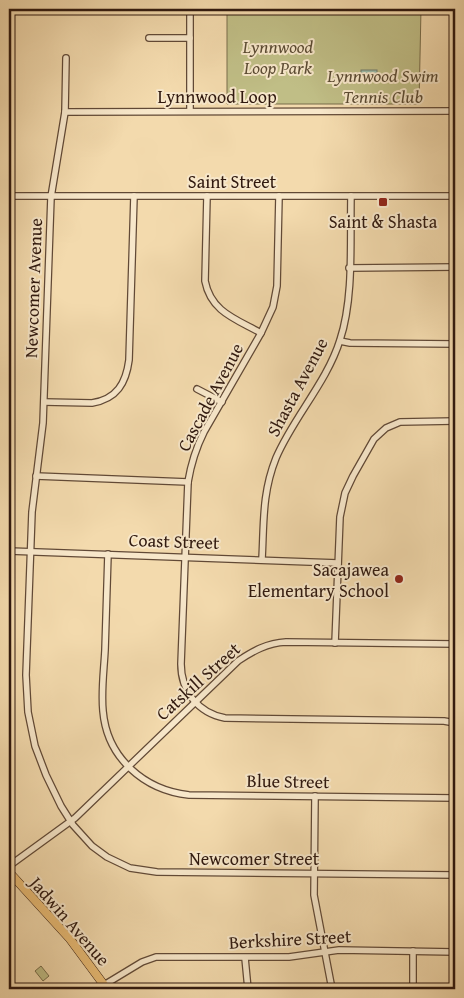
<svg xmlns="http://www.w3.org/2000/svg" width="464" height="998" viewBox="0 0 464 998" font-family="'Gentium Book Plus',serif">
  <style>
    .green { fill: #c0be86; stroke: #786c4a }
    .water { fill: #9bbbaa; stroke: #707a6c }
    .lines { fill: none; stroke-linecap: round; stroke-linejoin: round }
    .minor-casing { stroke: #614936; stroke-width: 8 }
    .major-casing { stroke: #30190f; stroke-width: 9 }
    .minor { stroke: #f7e7ca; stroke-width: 5.5 }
    .major { stroke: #eabd76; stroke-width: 8 }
    .poi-dot { fill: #8f2418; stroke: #f7e7ca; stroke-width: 2 }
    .labels { text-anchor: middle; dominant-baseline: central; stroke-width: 4; stroke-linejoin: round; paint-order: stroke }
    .park-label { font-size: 18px; font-style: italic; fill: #5b4b33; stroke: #f7e7ca }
    .street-label { font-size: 18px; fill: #30190f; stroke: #f7e7ca }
    .poi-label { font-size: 18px; fill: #30190f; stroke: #f7e7ca }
  </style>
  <rect width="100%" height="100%" fill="#f3daad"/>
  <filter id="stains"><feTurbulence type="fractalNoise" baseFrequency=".004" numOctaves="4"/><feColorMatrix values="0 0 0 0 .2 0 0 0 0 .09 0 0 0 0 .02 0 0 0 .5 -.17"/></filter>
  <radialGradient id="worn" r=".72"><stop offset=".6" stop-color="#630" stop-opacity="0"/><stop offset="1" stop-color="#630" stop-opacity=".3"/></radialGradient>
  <g class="green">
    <path d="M 227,9 L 421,9 L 419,104 L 227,104 Z"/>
    <path d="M 41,966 L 49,976 L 43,981 L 35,971 Z"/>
  </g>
  <rect class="water" x="361" y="70" width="16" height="7"/>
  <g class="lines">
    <defs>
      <g id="minor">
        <path d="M 149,38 L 190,38"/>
        <path d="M 66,58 L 65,112 L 51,197 L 43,423 L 32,512 L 26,675 L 28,712 L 35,746 L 46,775 L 61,806 L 73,825 L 92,846 L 107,857 L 130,868 L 157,872 L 455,875"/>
        <path d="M 190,111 L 190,9"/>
        <path d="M 65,112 L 455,111"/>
        <path d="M 9,196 L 455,196"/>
        <path d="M 207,196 L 205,281 C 211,312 236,319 261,333"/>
        <path d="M 279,196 L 277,286 L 273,307 L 261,333 L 204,432 C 196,448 191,464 188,482 L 181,664 C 181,691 198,713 225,718 L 444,721 L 455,723"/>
        <path d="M 349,268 L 455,267"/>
        <path d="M 340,341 L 350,343 L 455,344"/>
        <path d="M 197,389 L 222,402"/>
        <path d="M 44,402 L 92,403 C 117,399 126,383 129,360 L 134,196"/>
        <path d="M 36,476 L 188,482"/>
        <path d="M 9,551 L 338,563"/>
        <path d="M 108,554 C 107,586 106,618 105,650 C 104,670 101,691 103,711 C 107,758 144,790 189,795 L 455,798"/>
        <path d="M 262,559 C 264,523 262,493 276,458 C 293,418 327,382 340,340 C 354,298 350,241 351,196"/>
        <path d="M 335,643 L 340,517 L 345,493 L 353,476 L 374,439 L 386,428 L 400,422 L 455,421"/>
        <path d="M 315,796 L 314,895 L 332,989"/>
        <path d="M 9,866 L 75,818 L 238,661 C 253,651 267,643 286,642 L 455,644"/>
        <path d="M 245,958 L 248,989"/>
        <path d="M 104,985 L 142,962 L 156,957 L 289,957 L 339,950 L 455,952"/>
        <path d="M 413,989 L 413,951"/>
      </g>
      <path id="major" d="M 9,872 L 70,939 L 107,989"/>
    </defs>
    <use href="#minor" class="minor-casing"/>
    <use href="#major" class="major-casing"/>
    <use href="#minor" class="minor"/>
    <use href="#major" class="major"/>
  </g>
  <g class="poi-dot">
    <rect x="378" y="197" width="10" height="10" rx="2.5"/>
    <circle cx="399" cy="579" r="5"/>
  </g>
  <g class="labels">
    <g class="park-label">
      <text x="278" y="46">Lynnwood<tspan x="278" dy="21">Loop Park</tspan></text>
      <text x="383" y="75">Lynnwood Swim<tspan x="383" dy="21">Tennis Club</tspan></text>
    </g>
    <g class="street-label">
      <text x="217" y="96">Lynnwood Loop</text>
      <text x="232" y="181">Saint Street</text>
      <text transform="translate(33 288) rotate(-88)">Newcomer Avenue</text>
      <text transform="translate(297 387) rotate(-62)">Shasta Avenue</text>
      <text transform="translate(210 397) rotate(-62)">Cascade Avenue</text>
      <text transform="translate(174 541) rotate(2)">Coast Street</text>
      <text transform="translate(198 681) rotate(-42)">Catskill Street</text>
      <text transform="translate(288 781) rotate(1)">Blue Street</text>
      <text x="254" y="858">Newcomer Street</text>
      <text transform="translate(70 921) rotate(49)">Jadwin Avenue</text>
      <text transform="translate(290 939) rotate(-3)">Berkshire Street</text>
    </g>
    <g class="poi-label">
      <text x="383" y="221">Saint &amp; Shasta</text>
      <text x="389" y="569" text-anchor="end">Sacajawea<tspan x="389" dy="21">Elementary School</tspan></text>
    </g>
  </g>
  <rect width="464" height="998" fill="none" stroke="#f3daad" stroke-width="30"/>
  <rect x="10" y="10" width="444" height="978" fill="none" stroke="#30190f" stroke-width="2.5"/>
  <rect x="15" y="15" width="434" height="968" fill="none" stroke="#30190f"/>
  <rect width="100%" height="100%" filter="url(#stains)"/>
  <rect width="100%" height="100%" fill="url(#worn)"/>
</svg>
